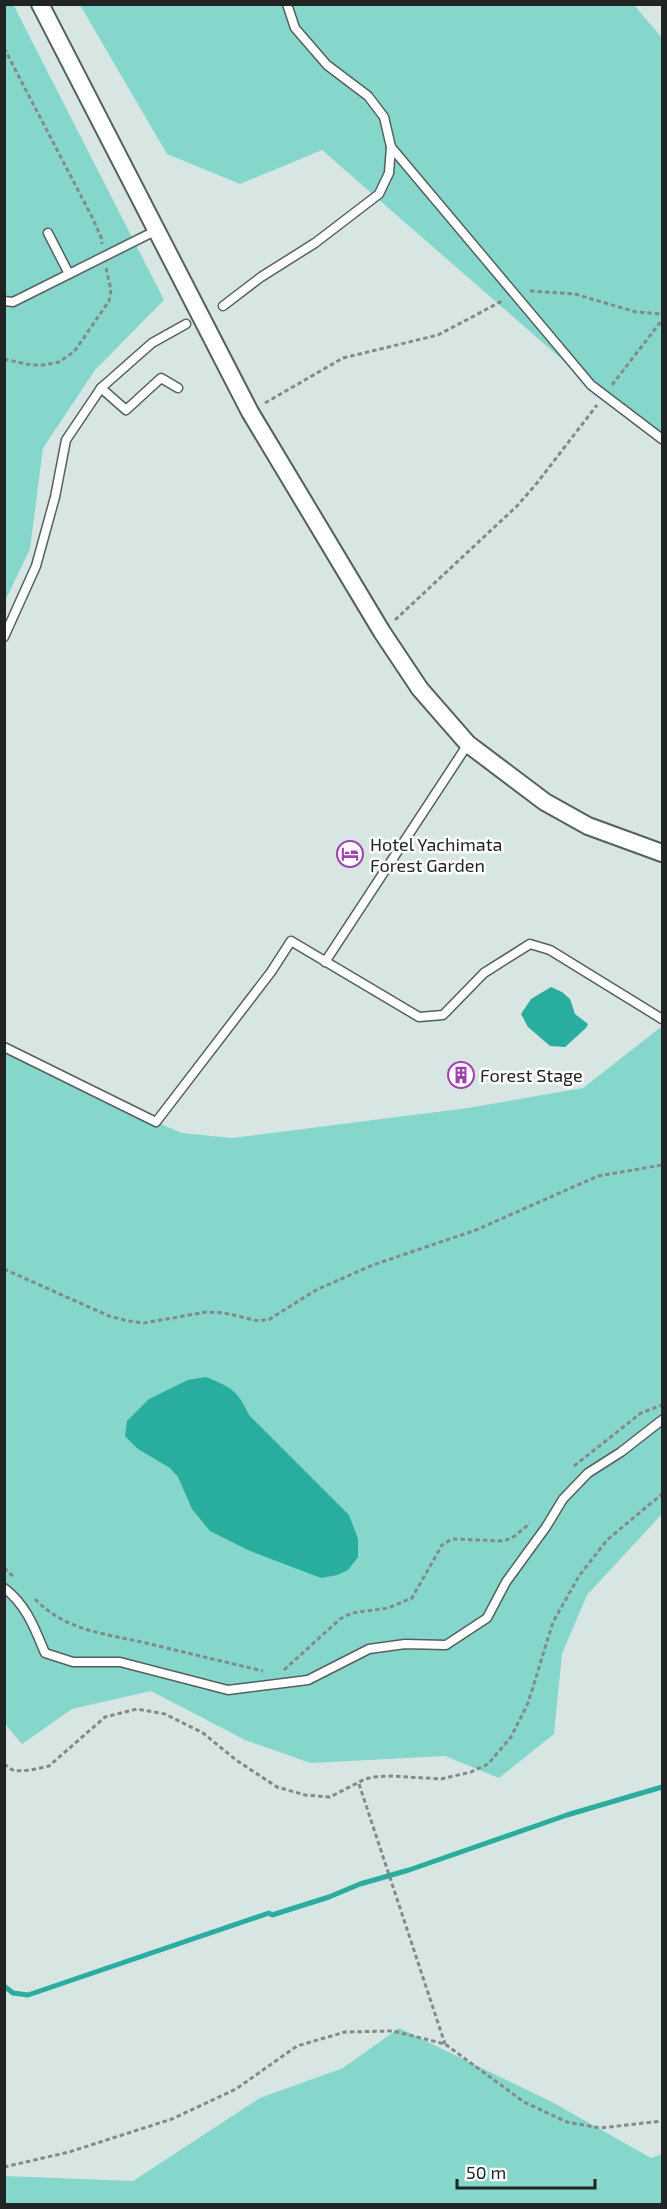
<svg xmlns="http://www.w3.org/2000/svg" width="667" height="2209" viewBox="0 0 667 2209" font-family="'Exo 2',sans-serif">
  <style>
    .green { fill: #85d7cb }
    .water { fill: #28ad9e }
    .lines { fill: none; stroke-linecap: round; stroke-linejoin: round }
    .stream { stroke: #28ad9e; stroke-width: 5 }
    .lane-casing { stroke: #54605e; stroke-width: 11 }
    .street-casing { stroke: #54605e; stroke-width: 20 }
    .path { stroke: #828b89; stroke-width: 3; stroke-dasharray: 4.5 3; stroke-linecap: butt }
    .lane { stroke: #fff; stroke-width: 8 }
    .street { stroke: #fff; stroke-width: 16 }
    .labels { text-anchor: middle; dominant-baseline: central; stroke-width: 5; stroke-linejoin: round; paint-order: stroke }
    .poi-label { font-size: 18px; fill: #202524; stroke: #fff; text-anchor: start }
  </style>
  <rect width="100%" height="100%" fill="#d8e6e3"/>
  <g class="green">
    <path d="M 13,4 L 164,300 L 95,370 L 43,448 L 30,549 L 5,601 L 4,5 Z"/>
    <path d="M 80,5 L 634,5 L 662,38 L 662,439 L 621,411 L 322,150 L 240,184 L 167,154 Z"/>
    <path d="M 661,1027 L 662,1514 L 587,1595 L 562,1654 L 554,1734 L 499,1778 L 445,1756 L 311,1763 L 245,1740 L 151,1691 L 72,1709 L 22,1744 L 5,1724 L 4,1047 L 130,1111 L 182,1133 L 232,1138 L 468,1108 L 583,1088 Z"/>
    <path d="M 399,2028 L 552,2102 L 651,2158 L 662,2154 L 662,2204 L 5,2204 L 5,2176 L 133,2181 L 260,2098 L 343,2068 Z"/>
  </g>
  <g class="water">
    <path d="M 551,987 L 562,992 L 570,999 L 575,1014 L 588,1024 L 586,1028 L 565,1047 L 550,1046 L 528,1027 L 521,1014 L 531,999 Z"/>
    <path d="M 206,1377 C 231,1387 238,1391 249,1415 L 349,1515 L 358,1539 L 358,1557 L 348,1570 L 337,1575 L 321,1578 L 250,1551 L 210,1531 L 192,1509 L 178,1477 L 170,1468 L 138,1449 L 125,1436 L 127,1421 L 149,1399 L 188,1380 Z"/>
  </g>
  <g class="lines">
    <path class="stream" d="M 4,1986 L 13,1993 L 28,1995 L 269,1913 L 272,1915 L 329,1897 L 360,1884 L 409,1870 L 567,1815 L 662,1787"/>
    <defs>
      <g id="lane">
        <path d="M 391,147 L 591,385 L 662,439"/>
        <path d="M 48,233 L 69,274"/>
        <path d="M 4,301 L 13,302 L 157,230"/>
        <path d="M 223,306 L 261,277 L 315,243 L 379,194 L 389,173 L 391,147 L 384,117 L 368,96 L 327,65 L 295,28 L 287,4"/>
        <path d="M 101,388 L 126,410 L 161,378 L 178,388"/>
        <path d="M 4,637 L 36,566 L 55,497 L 66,440 L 101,388 L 152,343 L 186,324"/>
        <path d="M 325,962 L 468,744"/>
        <path d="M 4,1047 L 156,1122 L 271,972 L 291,941 L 419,1017 L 443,1015 L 484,973 L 530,944 L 550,950 L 662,1019"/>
        <path d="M 4,1588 C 26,1604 35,1629 45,1653 L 73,1662 L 120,1662 L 228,1690 L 308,1680 L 369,1649 L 405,1644 L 446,1645 L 487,1618 L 506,1582 L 546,1527 L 563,1499 L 588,1473 L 621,1452 L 662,1420"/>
      </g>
      <path id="street" d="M 40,4 L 250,412 L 382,632 L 420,689 L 468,744 L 545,802 L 588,826 L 662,853"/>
    </defs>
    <use href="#lane" class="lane-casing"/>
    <use href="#street" class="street-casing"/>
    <g class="path">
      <path d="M 4,48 L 92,217 L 101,237 L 102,244"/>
      <path d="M 530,291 L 575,294 L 636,312 L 662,314"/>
      <path d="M 4,359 L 31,365 L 44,365 L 59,362 L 74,352 L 109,301 L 111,290 L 106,268"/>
      <path d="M 612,385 L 662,320"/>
      <path d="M 265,403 L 343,358 L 438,335 L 504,300"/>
      <path d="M 395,620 L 517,506 L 537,483 L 597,405"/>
      <path d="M 4,1269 L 109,1316 L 128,1321 L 144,1323 L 206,1312 L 224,1313 L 259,1321 L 270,1319 L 316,1290 L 373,1265 L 476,1230 L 598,1176 L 662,1165"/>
      <path d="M 574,1466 L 641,1413 L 662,1405"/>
      <path d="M 4,1568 L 14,1577"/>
      <path d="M 35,1599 C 66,1632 109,1634 150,1644 C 188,1653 225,1662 263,1671"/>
      <path d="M 284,1670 L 340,1619 L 352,1613 L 388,1608 L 412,1598 L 442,1545 L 452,1539 L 504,1541 L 515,1536 L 530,1523"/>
      <path d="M 4,1764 L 14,1771 L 31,1770 L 49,1766 L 105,1717 L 137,1709 L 165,1714 L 203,1733 L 236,1760 L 277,1787 L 305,1795 L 330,1797 L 365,1779 L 374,1777 L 392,1776 L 441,1779 L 471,1772 L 488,1764 L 511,1737 L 528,1703 L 553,1622 L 579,1576 L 607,1540 L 662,1494"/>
      <path d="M 359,1784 L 445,2044"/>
      <path d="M 4,2167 L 69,2152 L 172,2119 L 236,2089 L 297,2046 L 345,2032 L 393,2031 L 445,2044 L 524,2102 L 567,2122 L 600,2128 L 662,2121"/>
    </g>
    <use href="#lane" class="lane"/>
    <use href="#street" class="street"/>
  </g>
  <defs>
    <symbol id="hotel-ring" viewBox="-11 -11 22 22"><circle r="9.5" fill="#fff" stroke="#9e43ae" stroke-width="1.5"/><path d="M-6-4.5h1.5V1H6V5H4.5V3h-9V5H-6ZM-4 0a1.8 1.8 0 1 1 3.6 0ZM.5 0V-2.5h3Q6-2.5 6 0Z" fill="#9e43ae"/></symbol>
    <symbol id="building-ring" viewBox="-11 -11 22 22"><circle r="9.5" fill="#fff" stroke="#9e43ae" stroke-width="1.5"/><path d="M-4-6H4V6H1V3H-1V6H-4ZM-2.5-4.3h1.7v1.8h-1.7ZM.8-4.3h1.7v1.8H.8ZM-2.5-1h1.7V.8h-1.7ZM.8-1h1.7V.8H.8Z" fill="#9e43ae"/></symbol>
  </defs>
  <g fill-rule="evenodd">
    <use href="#hotel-ring" x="335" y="839" width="30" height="30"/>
    <use href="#building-ring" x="446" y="1060" width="30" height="30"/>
  </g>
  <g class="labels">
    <g class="poi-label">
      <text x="370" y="844">Hotel Yachimata<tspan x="370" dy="21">Forest Garden</tspan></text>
      <text x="480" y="1075">Forest Stage</text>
    </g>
  </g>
  <rect width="667" height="2209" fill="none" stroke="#202524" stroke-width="12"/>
  <path d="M457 2179v9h138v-9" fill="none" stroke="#202524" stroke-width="3"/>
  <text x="466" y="2179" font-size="18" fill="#202524" stroke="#ffffff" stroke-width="4.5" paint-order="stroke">50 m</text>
</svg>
